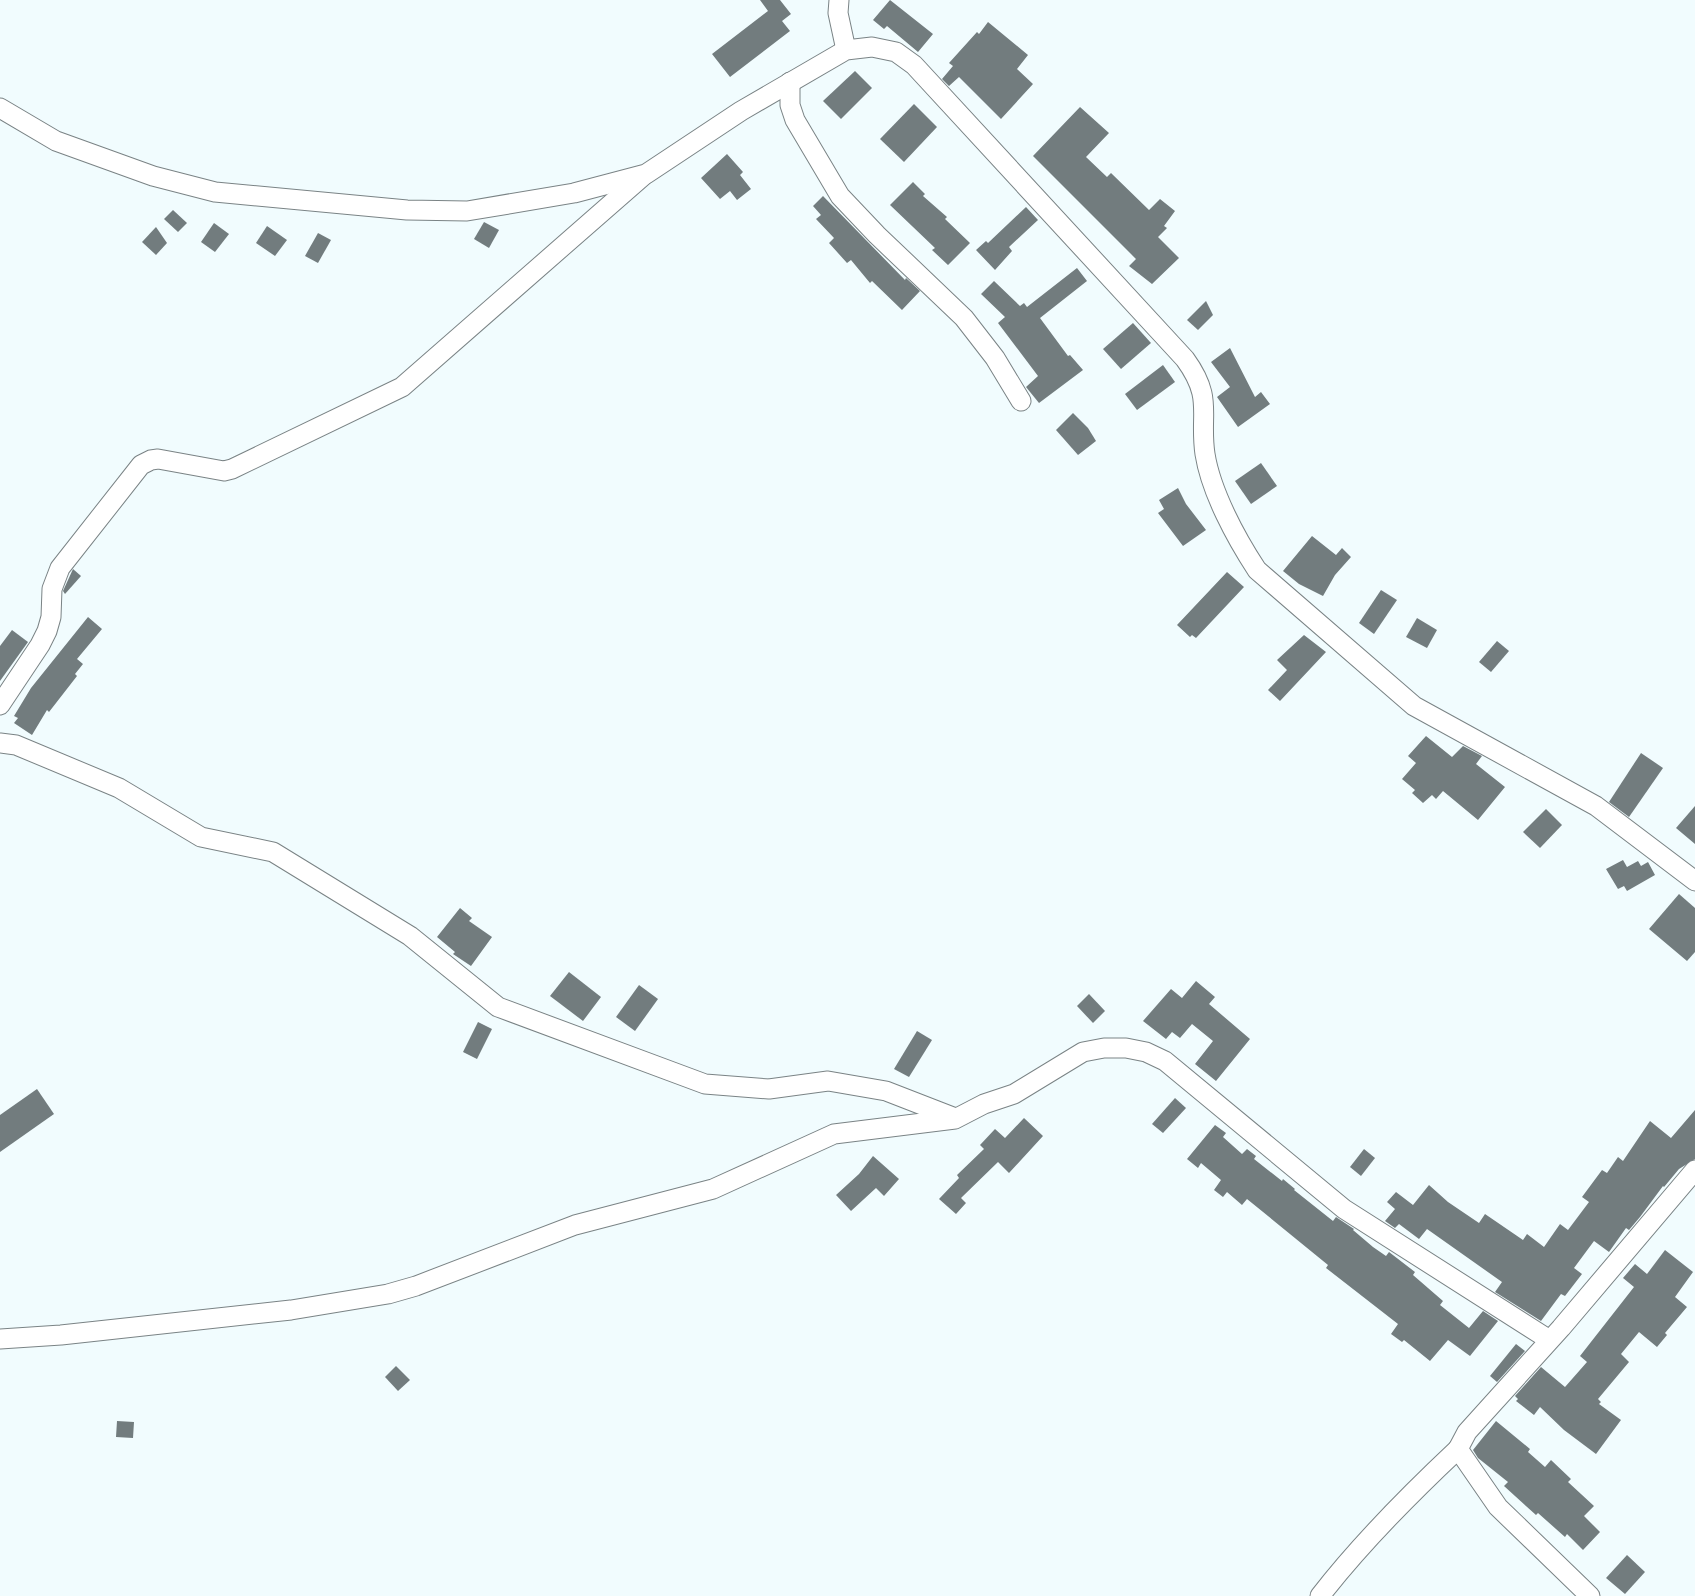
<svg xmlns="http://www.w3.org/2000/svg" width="1695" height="1596" viewBox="0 0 1695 1596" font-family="'Source Sans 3',sans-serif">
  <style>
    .building { fill: #727c7e }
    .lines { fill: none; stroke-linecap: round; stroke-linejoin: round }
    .street-casing { stroke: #7a8385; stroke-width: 21 }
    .street { stroke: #fff; stroke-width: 19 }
  </style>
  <rect width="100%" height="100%" fill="#f1fcfe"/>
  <g class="building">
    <path d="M 760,0 L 780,0 L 791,14 L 782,21 L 790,31 L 730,77 L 712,54 L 768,11 Z"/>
    <path d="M 890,0 L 933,34 L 918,52 L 887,26 L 884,29 L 873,20 Z"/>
    <path d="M 988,22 L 1028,55 L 1017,69 L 1033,84 L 1001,119 L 959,77 L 949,86 L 942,79 L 953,66 L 949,63 L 977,32 L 979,34 Z"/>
    <path d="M 855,71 L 872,88 L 841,119 L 823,101 Z"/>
    <path d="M 914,104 L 937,127 L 904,162 L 880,139 Z"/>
    <path d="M 1080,107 L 1109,133 L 1086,157 L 1107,177 L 1111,173 L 1149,210 L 1160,199 L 1175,211 L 1164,226 L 1167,228 L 1158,237 L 1179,258 L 1152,284 L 1129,266 L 1136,259 L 1033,156 Z"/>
    <path d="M 727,154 L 743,172 L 740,175 L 751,189 L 737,200 L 730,191 L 720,199 L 701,178 Z"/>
    <path d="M 913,182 L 925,194 L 923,196 L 947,217 L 945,219 L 970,243 L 948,265 L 932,250 L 935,248 L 890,205 Z"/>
    <path d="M 823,196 L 905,280 L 906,278 L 920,291 L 902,310 L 872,281 L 870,283 L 851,260 L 847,263 L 829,243 L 834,238 L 816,219 L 821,215 L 813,206 Z"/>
    <path d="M 1026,207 L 1038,220 L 1009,247 L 1012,251 L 995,270 L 976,250 L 986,241 L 988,243 Z"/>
    <path d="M 173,210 L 187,223 L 178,232 L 164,219 Z"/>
    <path d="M 484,222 L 499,230 L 489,248 L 474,239 Z"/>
    <path d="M 214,223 L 229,234 L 215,252 L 201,242 Z"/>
    <path d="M 267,226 L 287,240 L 275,256 L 256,243 Z"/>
    <path d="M 156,227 L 167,243 L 156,255 L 142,242 Z"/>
    <path d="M 318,233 L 331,240 L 318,263 L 305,256 Z"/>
    <path d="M 1077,268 L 1087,281 L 1040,318 L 1068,356 L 1070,355 L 1083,370 L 1039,403 L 1026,387 L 1038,376 L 998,323 L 1005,317 L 981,294 L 994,281 L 1020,306 L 1024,303 L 1027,307 Z"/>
    <path d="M 1206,301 L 1213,315 L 1198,330 L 1187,320 Z"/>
    <path d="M 1133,323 L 1151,343 L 1121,369 L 1103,349 Z"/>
    <path d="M 1230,348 L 1255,397 L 1261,392 L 1270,404 L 1238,427 L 1217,397 L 1230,387 L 1211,362 Z"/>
    <path d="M 1163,365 L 1175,382 L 1137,410 L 1125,394 Z"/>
    <path d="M 1073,413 L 1088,428 L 1096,441 L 1078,455 L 1056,430 Z"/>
    <path d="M 1261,463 L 1277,486 L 1251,504 L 1235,481 Z"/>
    <path d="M 1178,488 L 1186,504 L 1206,530 L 1183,546 L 1158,513 L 1164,509 L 1159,500 Z"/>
    <path d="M 1312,536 L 1336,555 L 1342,548 L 1351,557 L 1335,575 L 1323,596 L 1299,584 L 1283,571 Z"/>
    <path d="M 73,569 L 81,576 L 65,594 L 63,591 Z"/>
    <path d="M 1227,572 L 1244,587 L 1196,638 L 1192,635 L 1190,637 L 1177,625 Z"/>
    <path d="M 1381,590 L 1397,600 L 1374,634 L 1359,623 Z"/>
    <path d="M 88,617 L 102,629 L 77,659 L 83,664 L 75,674 L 77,676 L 49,712 L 47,710 L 32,735 L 14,723 L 18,718 L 14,716 L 31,688 Z"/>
    <path d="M 1417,618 L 1437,630 L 1427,648 L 1406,637 Z"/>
    <path d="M 12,630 L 28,642 L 0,681 L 0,646 Z"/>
    <path d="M 1304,635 L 1326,652 L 1280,701 L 1268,690 L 1287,670 L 1277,660 Z"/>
    <path d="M 1497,641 L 1509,651 L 1491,672 L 1479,662 Z"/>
    <path d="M 1426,736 L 1452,757 L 1463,746 L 1482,756 L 1476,764 L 1505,787 L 1478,820 L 1443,791 L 1436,799 L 1432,795 L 1423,803 L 1412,793 L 1415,790 L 1402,779 L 1416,763 L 1408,756 Z"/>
    <path d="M 1641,753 L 1663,768 L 1629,817 L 1609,802 Z"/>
    <path d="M 1695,806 L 1695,844 L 1676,828 Z"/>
    <path d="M 1546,809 L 1562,825 L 1540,848 L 1523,832 Z"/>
    <path d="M 1623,860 L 1627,867 L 1638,861 L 1641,866 L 1648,862 L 1655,875 L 1627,891 L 1624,886 L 1618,889 L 1606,869 Z"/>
    <path d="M 1679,894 L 1695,908 L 1695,952 L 1687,961 L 1649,929 Z"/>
    <path d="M 460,908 L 472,918 L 469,921 L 492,937 L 471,966 L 453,954 L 455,952 L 437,937 Z"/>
    <path d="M 569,972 L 601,997 L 583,1021 L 550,996 Z"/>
    <path d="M 1196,981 L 1215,997 L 1209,1004 L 1250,1039 L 1216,1081 L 1195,1064 L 1213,1041 L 1192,1024 L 1180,1038 L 1172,1032 L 1166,1039 L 1143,1021 L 1171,989 L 1182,998 Z"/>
    <path d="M 639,985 L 658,999 L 635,1031 L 616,1017 Z"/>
    <path d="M 1089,994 L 1105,1011 L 1093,1023 L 1077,1006 Z"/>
    <path d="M 478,1022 L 492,1029 L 477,1059 L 463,1052 Z"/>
    <path d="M 917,1031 L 932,1040 L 909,1077 L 894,1069 Z"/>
    <path d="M 37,1089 L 54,1114 L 0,1152 L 0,1115 Z"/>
    <path d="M 1175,1098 L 1186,1108 L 1163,1133 L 1152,1124 Z"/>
    <path d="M 1695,1110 L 1695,1159 L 1679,1169 L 1664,1187 L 1663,1186 L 1640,1217 L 1629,1230 L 1626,1228 L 1609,1252 L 1594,1241 L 1574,1268 L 1582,1274 L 1565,1296 L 1561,1294 L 1541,1321 L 1495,1292 L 1502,1282 L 1427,1229 L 1419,1239 L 1399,1224 L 1395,1228 L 1385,1221 L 1395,1209 L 1387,1202 L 1396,1192 L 1413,1205 L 1429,1185 L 1448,1202 L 1479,1223 L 1485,1214 L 1523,1240 L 1527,1234 L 1544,1247 L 1560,1224 L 1568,1230 L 1589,1202 L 1582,1197 L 1602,1170 L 1607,1173 L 1618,1157 L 1623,1161 L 1650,1121 L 1671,1138 Z"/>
    <path d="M 1024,1118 L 1043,1136 L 1009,1173 L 998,1162 L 961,1198 L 966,1203 L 956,1214 L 939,1199 L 959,1178 L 957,1175 L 984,1149 L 980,1145 L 995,1129 L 1005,1138 Z"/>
    <path d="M 1215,1125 L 1226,1133 L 1223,1137 L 1242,1154 L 1247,1149 L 1256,1156 L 1254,1159 L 1282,1181 L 1283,1179 L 1295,1189 L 1294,1190 L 1333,1221 L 1336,1217 L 1354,1229 L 1353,1230 L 1373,1247 L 1386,1256 L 1389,1252 L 1415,1272 L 1413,1275 L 1443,1301 L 1440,1305 L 1469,1328 L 1483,1311 L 1498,1321 L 1470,1356 L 1448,1340 L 1430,1361 L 1404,1340 L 1402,1342 L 1391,1334 L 1398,1324 L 1326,1268 L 1328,1265 L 1247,1199 L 1242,1205 L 1227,1192 L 1223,1197 L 1214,1190 L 1221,1180 L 1201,1163 L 1198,1168 L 1187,1159 Z"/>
    <path d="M 1364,1149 L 1375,1158 L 1361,1176 L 1350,1167 Z"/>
    <path d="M 873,1156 L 899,1179 L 884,1196 L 876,1188 L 851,1211 L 836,1195 L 859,1174 Z"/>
    <path d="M 1665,1250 L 1693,1272 L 1675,1297 L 1687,1307 L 1665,1333 L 1667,1335 L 1657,1347 L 1639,1332 L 1621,1354 L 1629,1362 L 1598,1399 L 1601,1402 L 1599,1404 L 1621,1420 L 1596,1454 L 1564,1430 L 1540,1407 L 1534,1415 L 1516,1401 L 1518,1399 L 1515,1396 L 1541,1367 L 1565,1387 L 1587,1362 L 1580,1356 L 1634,1287 L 1623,1278 L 1635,1264 L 1647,1274 Z"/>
    <path d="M 1516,1344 L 1525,1351 L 1497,1382 L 1490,1376 Z"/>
    <path d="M 396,1366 L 410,1380 L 398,1391 L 385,1377 Z"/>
    <path d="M 117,1421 L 134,1422 L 133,1438 L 116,1437 Z"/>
    <path d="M 1496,1421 L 1530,1449 L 1528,1452 L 1545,1467 L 1551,1460 L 1571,1479 L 1568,1482 L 1594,1506 L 1584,1516 L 1600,1532 L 1583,1550 L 1567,1534 L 1565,1537 L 1538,1513 L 1536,1515 L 1504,1486 L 1508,1482 L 1478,1458 L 1473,1450 Z"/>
    <path d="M 1627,1555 L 1645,1572 L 1625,1594 L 1606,1578 Z"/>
  </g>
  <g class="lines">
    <defs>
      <g id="street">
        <path d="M 839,0 L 838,13 L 846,50"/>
        <path d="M 790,82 L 790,105 L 795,120 L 840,196 L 877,235 L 964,318 L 995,358 L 1021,401"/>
        <path d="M 0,108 L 56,141 L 153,176 L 215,192 L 407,210 L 467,211 L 574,193 L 646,174 L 741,111 L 846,50 L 872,47 L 896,52 L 914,65 L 1185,359 C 1214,399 1199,413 1205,454 C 1211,492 1236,538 1257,570 L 1414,706 L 1596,806 L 1695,881"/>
        <path d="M 0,705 L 40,645 L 47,631 L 51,617 L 52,589 L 60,568 L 141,465 L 151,460 L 158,459 L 224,471 L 232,469 L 402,387 L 643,176"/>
        <path d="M 0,743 L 16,745 L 119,788 L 201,837 L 273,852 L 410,936 L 498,1007 L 705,1084 L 769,1089 L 828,1081 L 886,1091 L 953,1117"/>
        <path d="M 0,1339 L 61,1335 L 291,1310 L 388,1294 L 416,1286 L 575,1225 L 713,1189 L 834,1134 L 955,1119 L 984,1104 L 1014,1094 L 1083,1052 L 1104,1048 L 1126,1048 L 1146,1052 L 1165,1061 L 1344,1209 L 1548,1339"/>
        <path d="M 1320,1596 C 1361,1543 1409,1495 1458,1449"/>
        <path d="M 1590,1596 L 1498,1507 L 1458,1449 L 1467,1432 L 1561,1328 L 1695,1170"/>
      </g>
    </defs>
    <use href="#street" class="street-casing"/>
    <use href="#street" class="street"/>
  </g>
</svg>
